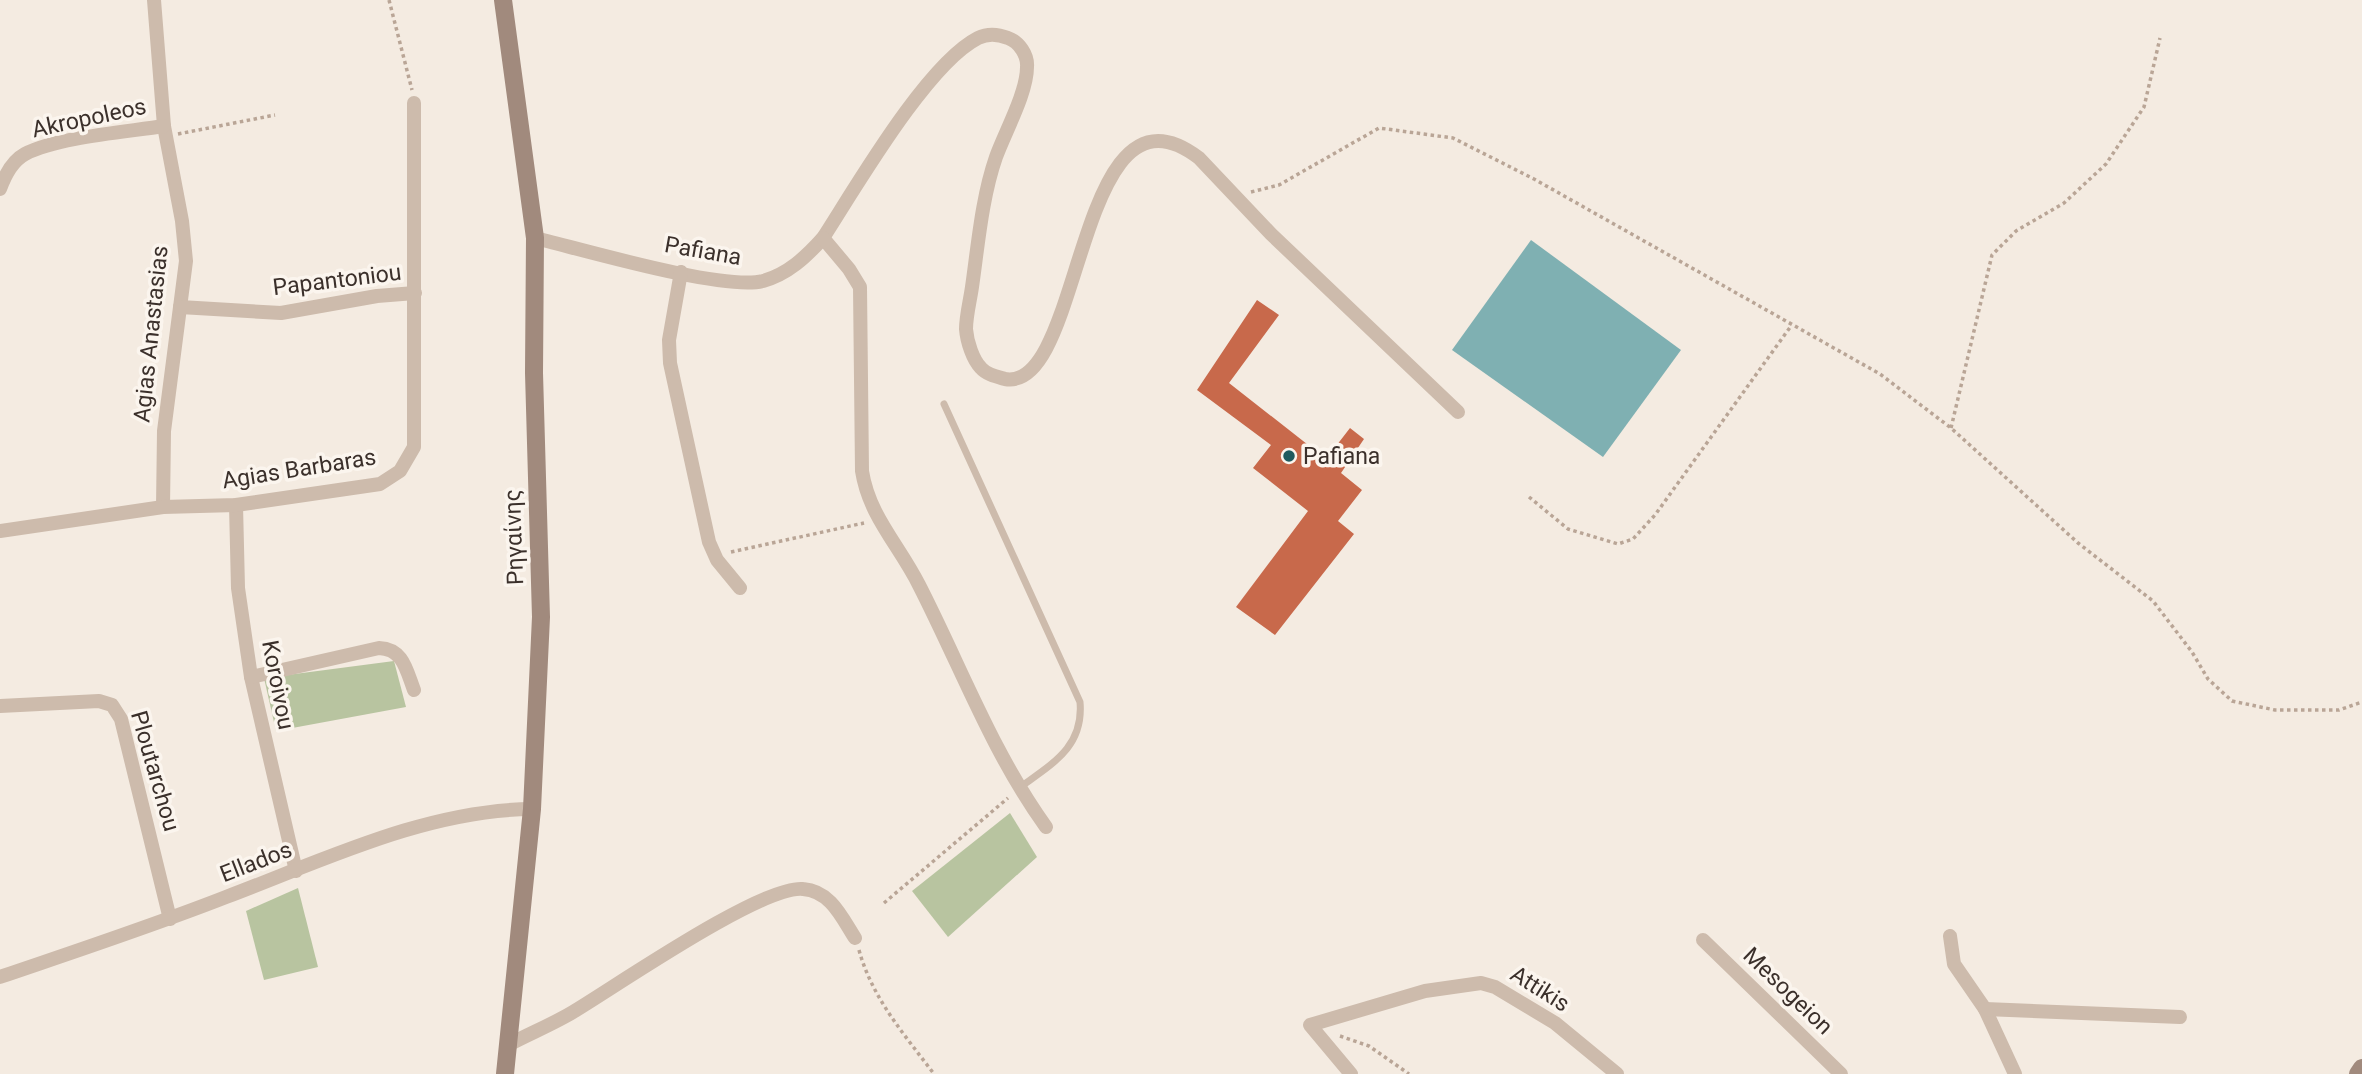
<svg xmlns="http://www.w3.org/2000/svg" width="2362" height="1074" viewBox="0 0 2362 1074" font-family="Roboto,sans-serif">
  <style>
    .green { fill: #b8c4a0 }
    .water { fill: #7fb0b2 }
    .building { fill: #c8694b }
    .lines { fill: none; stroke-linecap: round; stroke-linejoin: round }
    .path { stroke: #b9a596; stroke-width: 3.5; stroke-dasharray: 3.5 3.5; stroke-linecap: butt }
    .lane { stroke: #cdbbac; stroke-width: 7 }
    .street { stroke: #cdbbac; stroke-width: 14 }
    .secondary { stroke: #a18a7d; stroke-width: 18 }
    .poi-dot { fill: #1f5a5e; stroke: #fbf5ee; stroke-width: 2.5 }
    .labels { text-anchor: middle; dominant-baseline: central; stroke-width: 7; stroke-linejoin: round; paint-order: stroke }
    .street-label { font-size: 23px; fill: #3b302b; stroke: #fbf5ee }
    .poi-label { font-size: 23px; fill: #3b302b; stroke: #fbf5ee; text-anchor: start }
  </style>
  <rect width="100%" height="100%" fill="#f4ebe1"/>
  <g class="green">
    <path d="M 394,661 L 406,707 L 276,731 L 264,678 Z"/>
    <path d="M 1010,813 L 1037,857 L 948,937 L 912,891 Z"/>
    <path d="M 298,888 L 318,967 L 264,980 L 246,911 Z"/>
  </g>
  <path class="water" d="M 1531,240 L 1681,350 L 1603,457 L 1452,350 Z"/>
  <path class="building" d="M 1257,300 L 1279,315 L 1229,383 L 1326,459 L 1350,428 L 1364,439 L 1341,473 L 1362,490 L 1338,521 L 1354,534 L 1275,635 L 1236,607 L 1308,511 L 1253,468 L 1271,445 L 1197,390 Z"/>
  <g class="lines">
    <g class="path">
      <path d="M 389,0 L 412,90"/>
      <path d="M 178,134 L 275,115"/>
      <path d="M 1251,192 L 1279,185 L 1379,128 L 1453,138 L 1534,179 L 1880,374 L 1951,428 L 2078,543 L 2153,601 L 2192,652 L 2208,679 L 2232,701 L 2275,710 L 2339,710 L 2362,702"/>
      <path d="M 1951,428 L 1992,255 L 2016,231 L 2064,203 L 2106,164 L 2144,107 L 2160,38"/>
      <path d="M 1529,497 L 1568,529 L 1618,544 L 1633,539 L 1655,515 L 1791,326"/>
      <path d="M 731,552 L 864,523"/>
      <path d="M 884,903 L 1008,798"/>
      <path d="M 859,950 C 872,998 904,1034 934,1074"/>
      <path d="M 1340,1036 L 1369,1046 L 1409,1074"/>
    </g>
    <path class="lane" d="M 944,404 L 1080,702 C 1084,747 1052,764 1019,788"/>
    <g class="street">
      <path d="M 154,0 L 164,126 L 182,221 L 186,261 L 164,431 L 163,507"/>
      <path d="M 0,189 C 5,175 12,161 25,154 C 58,137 126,132 164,126"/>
      <path d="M 535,238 C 581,249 723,291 763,281 C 788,274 806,257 823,238 C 856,187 927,64 978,38 C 988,33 998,34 1008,38 C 1019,42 1028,55 1027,67 C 1027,93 1005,132 996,157 C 982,197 978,245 972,287 C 970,301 966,316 966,329 C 967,342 973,360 981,368 C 987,375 998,377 1005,379 C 1085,393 1075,64 1199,158 L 1271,234 L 1458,412"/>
      <path d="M 823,238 L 849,269 L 860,287 L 862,471 C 869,516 899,545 919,585 C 961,667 992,752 1046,827"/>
      <path d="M 681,272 L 669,340 L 670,363 L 709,542 L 717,560 L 740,588"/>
      <path d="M 180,307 L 281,313 L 377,296 L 415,293"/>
      <path d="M 236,505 L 238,588 L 251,677 L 296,871"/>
      <path d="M 0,531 L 163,507 L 236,505 L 380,484 L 400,471 L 414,447 L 414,103"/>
      <path d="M 251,677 L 379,648 C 403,649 406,669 414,690"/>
      <path d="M 0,706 L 99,701 L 112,705 L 121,719 L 170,919"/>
      <path d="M 1950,936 L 1954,964 L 1985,1009 L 2015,1074"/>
      <path d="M 1703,940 L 1841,1074"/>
      <path d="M 0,977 C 76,951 152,926 226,897 C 324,860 426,810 532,809"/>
      <path d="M 1985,1009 L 2180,1017"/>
      <path d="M 510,1044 C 531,1033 553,1024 573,1012 C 615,987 762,885 803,889 C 831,891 842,918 855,938"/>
      <path d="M 1351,1074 L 1310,1025 L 1425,991 L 1481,983 L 1495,987 L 1555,1023 L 1617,1074"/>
    </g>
    <g class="secondary">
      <path d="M 503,0 L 535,238 L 534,373 L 541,617 L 532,809 L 505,1074"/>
      <path d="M 2358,1074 L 2362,1068"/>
    </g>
  </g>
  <circle class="poi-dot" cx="1289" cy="456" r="7"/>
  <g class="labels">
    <g class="street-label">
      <text transform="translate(89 118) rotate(-12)">Akropoleos</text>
      <text transform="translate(703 251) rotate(10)">Pafiana</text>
      <text transform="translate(337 280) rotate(-7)">Papantoniou</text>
      <text transform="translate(151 334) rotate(-84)">Agias Anastasias</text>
      <text transform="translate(299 469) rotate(-9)">Agias Barbaras</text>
      <text transform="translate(514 537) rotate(-92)">Ρηγαίνης</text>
      <text transform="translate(278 685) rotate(79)">Koroivou</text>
      <text transform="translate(155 771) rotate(74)">Ploutarchou</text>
      <text transform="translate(256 862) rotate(-21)">Ellados</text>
      <text transform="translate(1540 989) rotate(32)">Attikis</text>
      <text transform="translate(1788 991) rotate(44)">Mesogeion</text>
    </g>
    <g class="poi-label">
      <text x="1303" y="456">Pafiana</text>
    </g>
  </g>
</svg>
